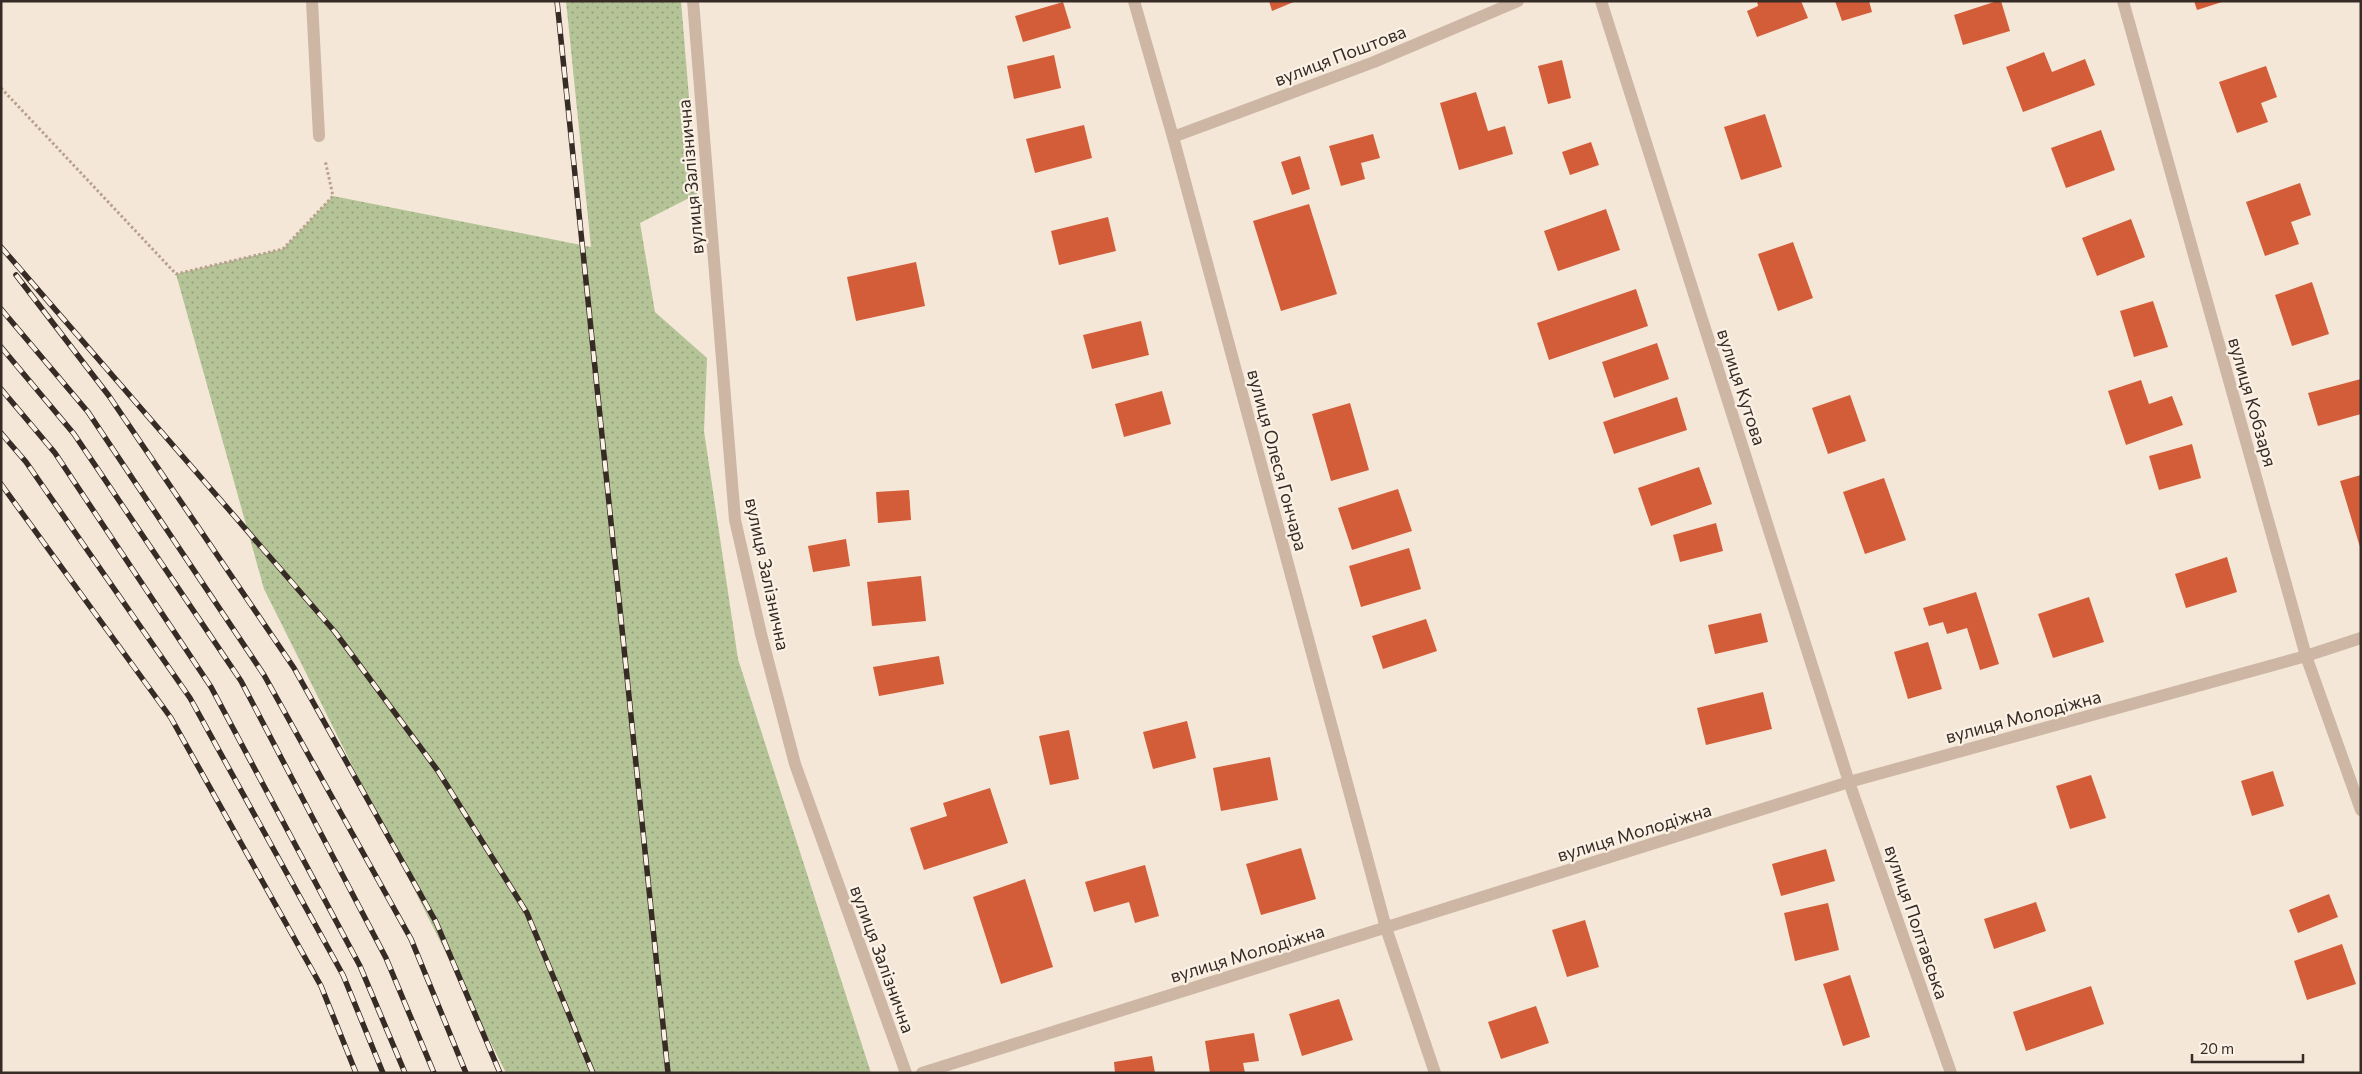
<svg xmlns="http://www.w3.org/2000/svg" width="2362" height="1074" viewBox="0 0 2362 1074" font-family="Commissioner,sans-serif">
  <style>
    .grass { fill: url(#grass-dots) }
    .building { fill: #d25d38 }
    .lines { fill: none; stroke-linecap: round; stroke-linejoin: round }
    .path { stroke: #b9a08d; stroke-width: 3; stroke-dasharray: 2.5 2.5; stroke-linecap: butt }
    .minor { stroke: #cdb6a3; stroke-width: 12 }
    .rail-casing { stroke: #372b26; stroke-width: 5.5 }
    .rail { stroke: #fbf1e5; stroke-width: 4; stroke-dasharray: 11; stroke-linecap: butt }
    .labels { text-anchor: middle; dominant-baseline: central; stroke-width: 4.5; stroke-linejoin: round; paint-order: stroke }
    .street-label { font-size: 18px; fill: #372b26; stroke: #fbf1e5 }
  </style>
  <defs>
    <pattern id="grass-dots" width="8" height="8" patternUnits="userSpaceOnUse" patternTransform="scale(1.25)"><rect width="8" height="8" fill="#b5c497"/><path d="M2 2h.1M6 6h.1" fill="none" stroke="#949f7b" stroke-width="1.8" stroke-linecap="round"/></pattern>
  </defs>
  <rect width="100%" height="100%" fill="#f4e7d8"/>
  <path class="grass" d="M 566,1 L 681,1 L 697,194 L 640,223 L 655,312 L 707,358 L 704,431 L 738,659 L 871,1073 L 506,1073 L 264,589 L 176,274 L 283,249 L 333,196 L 591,247 Z"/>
  <g class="building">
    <path d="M 1269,1 L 1296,1 L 1272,11 Z"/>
    <path d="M 1757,1 L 1801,1 L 1808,18 L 1757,37 L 1747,11 L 1758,6 Z"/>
    <path d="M 1835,1 L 1869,1 L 1872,12 L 1842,21 Z"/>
    <path d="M 1997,1 L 2001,1 L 2010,31 L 1963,45 L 1954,15 Z"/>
    <path d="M 2194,1 L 2222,1 L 2222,2 L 2197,10 Z"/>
    <path d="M 1063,2 L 1071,28 L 1023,42 L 1015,16 Z"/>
    <path d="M 2044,52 L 2052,72 L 2085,59 L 2095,85 L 2023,112 L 2006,67 Z"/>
    <path d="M 1054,55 L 1061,88 L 1014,99 L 1007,66 Z"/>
    <path d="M 1562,60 L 1571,98 L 1548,104 L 1538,66 Z"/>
    <path d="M 2266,66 L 2277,97 L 2261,103 L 2268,122 L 2237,133 L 2219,82 Z"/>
    <path d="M 1476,92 L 1488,131 L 1505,126 L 1513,154 L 1459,170 L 1440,103 Z"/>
    <path d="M 1765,114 L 1782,167 L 1741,180 L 1724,127 Z"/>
    <path d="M 1084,125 L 1092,158 L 1035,173 L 1026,139 Z"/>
    <path d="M 2101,130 L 2115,170 L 2066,188 L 2051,148 Z"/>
    <path d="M 1373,134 L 1380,158 L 1361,163 L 1365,179 L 1341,186 L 1329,146 Z"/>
    <path d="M 1591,142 L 1599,165 L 1570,175 L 1562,152 Z"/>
    <path d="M 1300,156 L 1310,189 L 1292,195 L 1281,162 Z"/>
    <path d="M 2300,183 L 2311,215 L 2291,222 L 2299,244 L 2265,256 L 2246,202 Z"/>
    <path d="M 1309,204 L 1337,294 L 1281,311 L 1253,221 Z"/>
    <path d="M 1606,209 L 1620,250 L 1558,271 L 1544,231 Z"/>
    <path d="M 1108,217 L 1116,251 L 1059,265 L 1051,231 Z"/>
    <path d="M 2131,219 L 2145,257 L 2097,276 L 2082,238 Z"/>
    <path d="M 1793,242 L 1813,298 L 1778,311 L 1758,254 Z"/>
    <path d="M 916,262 L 925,306 L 856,321 L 847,277 Z"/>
    <path d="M 2312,282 L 2329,334 L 2292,346 L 2275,295 Z"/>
    <path d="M 1636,289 L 1648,326 L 1549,360 L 1537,323 Z"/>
    <path d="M 2153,301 L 2168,347 L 2134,357 L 2120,311 Z"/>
    <path d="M 1141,321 L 1149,355 L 1092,369 L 1083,335 Z"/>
    <path d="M 1657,343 L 1669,379 L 1614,398 L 1602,362 Z"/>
    <path d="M 2361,379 L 2361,414 L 2318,426 L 2308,393 Z"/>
    <path d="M 2141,380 L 2149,404 L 2172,396 L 2183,425 L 2126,445 L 2108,391 Z"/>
    <path d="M 1162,391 L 1171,424 L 1124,437 L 1115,404 Z"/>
    <path d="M 1850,395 L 1866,441 L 1828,454 L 1812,408 Z"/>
    <path d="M 1677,397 L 1687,430 L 1614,454 L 1603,422 Z"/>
    <path d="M 1350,403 L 1369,470 L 1331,481 L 1312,414 Z"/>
    <path d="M 2192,444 L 2201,478 L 2159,490 L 2149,456 Z"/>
    <path d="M 1699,467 L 1712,504 L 1651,526 L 1638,488 Z"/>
    <path d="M 2361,475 L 2361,547 L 2360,547 L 2340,481 Z"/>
    <path d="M 1884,478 L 1906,540 L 1865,554 L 1843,492 Z"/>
    <path d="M 1398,489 L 1412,531 L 1352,550 L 1338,508 Z"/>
    <path d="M 909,490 L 911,520 L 878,523 L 876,492 Z"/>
    <path d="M 1716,523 L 1723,551 L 1680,562 L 1673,535 Z"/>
    <path d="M 846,539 L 850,566 L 813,572 L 808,546 Z"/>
    <path d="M 1409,548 L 1421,589 L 1361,607 L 1349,566 Z"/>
    <path d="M 2227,557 L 2237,592 L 2186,608 L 2175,574 Z"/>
    <path d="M 921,576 L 926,621 L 872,626 L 867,582 Z"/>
    <path d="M 1976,592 L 1999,664 L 1980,670 L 1967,628 L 1947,634 L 1943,622 L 1929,626 L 1923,608 Z"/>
    <path d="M 2089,597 L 2104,642 L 2053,658 L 2038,614 Z"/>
    <path d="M 1761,613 L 1768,642 L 1715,654 L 1708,625 Z"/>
    <path d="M 1426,619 L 1437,651 L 1383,669 L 1372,636 Z"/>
    <path d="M 1928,642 L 1942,689 L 1908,699 L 1894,652 Z"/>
    <path d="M 939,656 L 944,684 L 879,696 L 873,667 Z"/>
    <path d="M 1763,692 L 1772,729 L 1706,745 L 1697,708 Z"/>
    <path d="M 1187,721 L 1196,758 L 1153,769 L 1143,732 Z"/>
    <path d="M 1069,730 L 1079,779 L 1050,785 L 1039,736 Z"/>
    <path d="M 1270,757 L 1278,800 L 1221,811 L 1213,768 Z"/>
    <path d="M 2273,771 L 2284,806 L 2252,816 L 2241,781 Z"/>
    <path d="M 2091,775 L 2106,818 L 2070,829 L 2056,786 Z"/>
    <path d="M 990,788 L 1008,843 L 924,870 L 910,828 L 947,816 L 943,803 Z"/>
    <path d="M 1301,848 L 1316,899 L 1261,915 L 1246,864 Z"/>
    <path d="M 1826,849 L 1835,881 L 1781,896 L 1772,864 Z"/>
    <path d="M 1145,865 L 1159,916 L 1135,923 L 1129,902 L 1094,912 L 1085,882 Z"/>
    <path d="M 1025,879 L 1053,967 L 1001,984 L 973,897 Z"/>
    <path d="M 2329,894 L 2338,917 L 2298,933 L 2289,910 Z"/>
    <path d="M 2036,902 L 2046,931 L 1994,949 L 1984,919 Z"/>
    <path d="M 1828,903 L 1839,950 L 1795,961 L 1784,913 Z"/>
    <path d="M 1585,920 L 1599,967 L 1567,977 L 1552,930 Z"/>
    <path d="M 2342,944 L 2356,984 L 2307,1000 L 2294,961 Z"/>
    <path d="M 1850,975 L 1870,1037 L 1843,1046 L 1823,984 Z"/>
    <path d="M 2091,986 L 2104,1024 L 2026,1051 L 2013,1012 Z"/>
    <path d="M 1339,999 L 1353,1040 L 1302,1056 L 1289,1014 Z"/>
    <path d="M 1536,1006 L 1549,1043 L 1501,1059 L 1488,1022 Z"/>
    <path d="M 1254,1033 L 1259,1061 L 1243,1063 L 1245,1073 L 1210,1073 L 1205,1041 Z"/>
    <path d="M 1152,1056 L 1155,1073 L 1115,1073 L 1114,1062 Z"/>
  </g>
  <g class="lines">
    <path class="path" d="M 1,88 L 176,274 L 283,249 L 333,196 L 325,160"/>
    <g class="minor">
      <path d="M 312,1 L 319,136"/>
      <path d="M 693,1 L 735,520 L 761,634 L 795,764 L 906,1073"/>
      <path d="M 1134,1 L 1173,137 L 1386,928 L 1435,1073"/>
      <path d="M 1601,1 L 1849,782 L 1951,1073"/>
      <path d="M 2123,1 L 2306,656 L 2361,810"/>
      <path d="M 1173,137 L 1374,62 L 1518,1"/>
      <path d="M 922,1073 L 1849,782 L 2306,656 L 2361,638"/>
    </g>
    <defs>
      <g id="rail">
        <path d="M 557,1 L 668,1073"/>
        <path d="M 1,247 L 335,632 L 438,771 L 527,913 L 593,1073"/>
        <path d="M 16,275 L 109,396 L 294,668 L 436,922 L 500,1073"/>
        <path d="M 1,309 L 88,412 L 264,675 L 411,939 L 466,1073"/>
        <path d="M 1,347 L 74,434 L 241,681 L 386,958 L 434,1073"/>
        <path d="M 1,389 L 55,453 L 211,687 L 360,966 L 405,1073"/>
        <path d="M 1,433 L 26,462 L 190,698 L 343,975 L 383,1073"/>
        <path d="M 1,484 L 171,718 L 321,986 L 356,1073"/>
      </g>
    </defs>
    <use href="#rail" class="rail-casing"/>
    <use href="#rail" class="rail"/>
  </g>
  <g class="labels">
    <g class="street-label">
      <text transform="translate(1340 55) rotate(-21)">вулиця Поштова</text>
      <text transform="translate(690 177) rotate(-95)">вулиця Залізнична</text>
      <text transform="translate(1742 387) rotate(72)">вулиця Кутова</text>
      <text transform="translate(2253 402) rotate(74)">вулиця Кобзаря</text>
      <text transform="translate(1278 460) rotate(75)">вулиця Олеся Гончара</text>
      <text transform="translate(768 574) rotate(78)">вулиця Залізнична</text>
      <text transform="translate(2023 716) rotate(-15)">вулиця Молодіжна</text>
      <text transform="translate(1634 832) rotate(-17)">вулиця Молодіжна</text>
      <text transform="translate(1917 922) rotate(71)">вулиця Полтавська</text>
      <text transform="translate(1247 953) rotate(-17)">вулиця Молодіжна</text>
      <text transform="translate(883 959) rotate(70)">вулиця Залізнична</text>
    </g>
  </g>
  <rect width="2362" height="1074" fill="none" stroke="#372b26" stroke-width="5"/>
  <path d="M2192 1054v8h111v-8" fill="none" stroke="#372b26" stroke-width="2.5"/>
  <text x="2200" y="1054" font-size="15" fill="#372b26" stroke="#fbf1e5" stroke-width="4" paint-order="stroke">20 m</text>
</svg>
